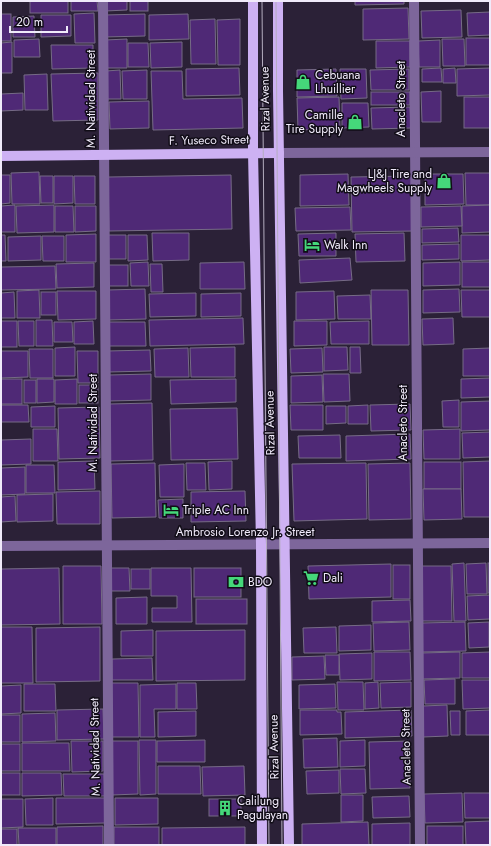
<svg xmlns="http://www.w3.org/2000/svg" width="491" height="846" viewBox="0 0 491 846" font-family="Jost,sans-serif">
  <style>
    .building { fill: #4f2976; stroke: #766b86 }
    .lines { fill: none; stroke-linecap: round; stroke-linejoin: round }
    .minor { stroke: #7d669b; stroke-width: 10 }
    .major { stroke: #cdb1f3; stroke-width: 10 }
    .tram { stroke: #b4adbf; stroke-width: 1 }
    .labels { text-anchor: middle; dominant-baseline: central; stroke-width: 3; stroke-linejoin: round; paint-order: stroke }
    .poi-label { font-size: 12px; fill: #f0eafa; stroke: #110d17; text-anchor: start }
    .street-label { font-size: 12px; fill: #f0eafa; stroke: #110d17 }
  </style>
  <rect width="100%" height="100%" fill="#2b2137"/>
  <g class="building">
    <rect x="30" y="1" width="38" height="12"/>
    <path d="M 71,1 L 97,1 L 98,11 L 71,11 Z"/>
    <path d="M 104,1 L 127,1 L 127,10 L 105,11 Z"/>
    <rect x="130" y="1" width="18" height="10"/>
    <path d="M 355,1 L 404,1 L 404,4 L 355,5 Z"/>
    <path d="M 408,8 L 409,39 L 363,40 L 363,9 Z"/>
    <path d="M 461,10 L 462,37 L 422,38 L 421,11 Z"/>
    <path d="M 490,12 L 490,35 L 468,36 L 467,13 Z"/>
    <path d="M 94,13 L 95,43 L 75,43 L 74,14 Z"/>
    <rect x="1" y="14" width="10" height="27"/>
    <path d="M 145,14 L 145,36 L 104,37 L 104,15 Z"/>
    <path d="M 188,14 L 189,39 L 149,40 L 149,15 Z"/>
    <path d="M 41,15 L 71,15 L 71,36 L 41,37 Z"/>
    <path d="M 34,16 L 35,37 L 13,37 L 13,17 Z"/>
    <path d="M 215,19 L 216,64 L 191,64 L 190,20 Z"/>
    <path d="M 240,19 L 240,65 L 218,65 L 217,20 Z"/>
    <rect x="466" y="38" width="24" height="27"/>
    <path d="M 39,39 L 40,57 L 14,57 L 14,40 Z"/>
    <path d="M 127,39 L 127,68 L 105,68 L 105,40 Z"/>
    <path d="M 442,39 L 464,39 L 465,66 L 443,66 Z"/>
    <path d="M 440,40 L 440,67 L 419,67 L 418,41 Z"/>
    <path d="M 376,41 L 410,41 L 410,67 L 376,68 Z"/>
    <path d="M 12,42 L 12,73 L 1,73 L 1,43 Z"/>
    <path d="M 182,42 L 182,67 L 151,68 L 150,43 Z"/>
    <path d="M 128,43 L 148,43 L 149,67 L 128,67 Z"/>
    <path d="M 51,45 L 93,45 L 93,68 L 52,69 Z"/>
    <path d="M 239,68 L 240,95 L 186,96 L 186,69 Z"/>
    <path d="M 441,68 L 442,82 L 422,82 L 422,69 Z"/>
    <path d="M 455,68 L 456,83 L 443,83 L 443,69 Z"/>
    <path d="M 490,68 L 490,95 L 457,96 L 457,69 Z"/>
    <path d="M 336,69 L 337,96 L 297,97 L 297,70 Z"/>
    <path d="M 340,69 L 366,69 L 367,98 L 341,99 Z"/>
    <path d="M 409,69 L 409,90 L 371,90 L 370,70 Z"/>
    <path d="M 120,70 L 121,99 L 107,99 L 106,71 Z"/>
    <path d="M 147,70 L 147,99 L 123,99 L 122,71 Z"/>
    <path d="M 151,71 L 182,71 L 183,99 L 242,98 L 243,128 L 153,130 Z"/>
    <path d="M 98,73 L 98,120 L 53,121 L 51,74 Z"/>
    <path d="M 47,74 L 48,110 L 25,110 L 24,75 Z"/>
    <path d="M 441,91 L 441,122 L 422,122 L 421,92 Z"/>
    <rect x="371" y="92" width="39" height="13"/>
    <path d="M 23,93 L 23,110 L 1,111 L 1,94 Z"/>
    <path d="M 339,97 L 340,129 L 298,130 L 297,98 Z"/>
    <rect x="464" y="97" width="26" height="31"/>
    <path d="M 149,101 L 149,128 L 110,129 L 109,102 Z"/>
    <path d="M 342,103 L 368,103 L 369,127 L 342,128 Z"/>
    <path d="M 410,107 L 411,128 L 372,129 L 371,108 Z"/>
    <path d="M 39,172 L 40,204 L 12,204 L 11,173 Z"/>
    <path d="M 465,173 L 490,173 L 490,205 L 466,205 Z"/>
    <path d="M 348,174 L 349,205 L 300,206 L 300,175 Z"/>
    <path d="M 425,174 L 463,174 L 464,204 L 425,205 Z"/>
    <path d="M 1,175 L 10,175 L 10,203 L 1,204 Z"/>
    <path d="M 231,175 L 232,229 L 109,231 L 108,177 Z"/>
    <path d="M 40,176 L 53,176 L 53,203 L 41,203 Z"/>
    <path d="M 54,176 L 73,176 L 73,203 L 54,204 Z"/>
    <path d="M 74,176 L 95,176 L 95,204 L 75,204 Z"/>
    <path d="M 413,176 L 414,231 L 352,232 L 351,177 Z"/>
    <path d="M 15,205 L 15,232 L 1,232 L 1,206 Z"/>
    <path d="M 54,205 L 54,232 L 17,233 L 16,206 Z"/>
    <path d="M 490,205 L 490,232 L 462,233 L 462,206 Z"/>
    <path d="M 55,206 L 73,206 L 74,232 L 55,232 Z"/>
    <path d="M 75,206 L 96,206 L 96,231 L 75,232 Z"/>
    <path d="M 461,206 L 462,226 L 421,227 L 421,207 Z"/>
    <path d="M 350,207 L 351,230 L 296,231 L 295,208 Z"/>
    <path d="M 458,228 L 459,242 L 422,243 L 422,229 Z"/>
    <path d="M 152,233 L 189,233 L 189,260 L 153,261 Z"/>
    <path d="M 336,233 L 336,256 L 299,256 L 298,234 Z"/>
    <path d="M 404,233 L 405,261 L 356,262 L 355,234 Z"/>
    <path d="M 96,234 L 96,262 L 66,262 L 66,235 Z"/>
    <path d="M 1,235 L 5,235 L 6,261 L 1,261 Z"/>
    <path d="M 107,235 L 126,235 L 126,259 L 108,259 Z"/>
    <path d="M 128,235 L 147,235 L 148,260 L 128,261 Z"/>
    <path d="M 461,235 L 490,235 L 490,260 L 461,261 Z"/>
    <path d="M 41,236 L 41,260 L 8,261 L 8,237 Z"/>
    <path d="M 42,236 L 64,236 L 64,261 L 43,261 Z"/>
    <path d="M 459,244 L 459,259 L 422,260 L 422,245 Z"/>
    <path d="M 350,258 L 352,280 L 300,283 L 299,260 Z"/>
    <path d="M 148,262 L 149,286 L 131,286 L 130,263 Z"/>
    <path d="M 244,262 L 245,289 L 200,289 L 200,263 Z"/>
    <path d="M 460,262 L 460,285 L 423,286 L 423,263 Z"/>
    <rect x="462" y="262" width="28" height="25"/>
    <path d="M 94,263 L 94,287 L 57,288 L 56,264 Z"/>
    <path d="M 150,264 L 162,264 L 163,292 L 151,292 Z"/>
    <rect x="108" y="265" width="20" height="21"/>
    <path d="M 55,266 L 56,289 L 1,290 L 1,267 Z"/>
    <path d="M 145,289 L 146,319 L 108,320 L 107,290 Z"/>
    <path d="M 459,289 L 460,312 L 423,313 L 423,290 Z"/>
    <path d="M 39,290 L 40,318 L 17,318 L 17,291 Z"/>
    <path d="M 371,290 L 408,290 L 409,345 L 372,345 Z"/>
    <path d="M 461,290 L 490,290 L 490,317 L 462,317 Z"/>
    <path d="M 57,291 L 96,291 L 96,319 L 58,320 Z"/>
    <path d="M 334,291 L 335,319 L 296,320 L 296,292 Z"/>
    <path d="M 14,292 L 15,318 L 1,318 L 1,293 Z"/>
    <rect x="41" y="292" width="15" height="23"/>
    <path d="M 196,293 L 196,316 L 150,317 L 149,294 Z"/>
    <path d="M 241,293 L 241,316 L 201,317 L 201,294 Z"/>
    <path d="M 370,295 L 371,319 L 338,319 L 337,296 Z"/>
    <path d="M 243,318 L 244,344 L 150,346 L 149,320 Z"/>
    <path d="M 453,318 L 454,344 L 423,345 L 422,319 Z"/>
    <path d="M 36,320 L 52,320 L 53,346 L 36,346 Z"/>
    <rect x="1" y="321" width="16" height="26"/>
    <path d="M 18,321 L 34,321 L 34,346 L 19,346 Z"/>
    <path d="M 93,321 L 94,344 L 74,344 L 74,322 Z"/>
    <path d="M 294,321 L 327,321 L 327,345 L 294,346 Z"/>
    <path d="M 369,321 L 369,344 L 331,344 L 330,322 Z"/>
    <path d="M 54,322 L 72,322 L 73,342 L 54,342 Z"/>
    <path d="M 108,322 L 145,322 L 146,346 L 108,346 Z"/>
    <path d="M 75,347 L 75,376 L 55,376 L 55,348 Z"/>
    <path d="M 235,347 L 235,377 L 191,377 L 190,348 Z"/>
    <path d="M 324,347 L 347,347 L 348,370 L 324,371 Z"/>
    <path d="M 350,347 L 360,347 L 361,373 L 350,373 Z"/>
    <path d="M 188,348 L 189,377 L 155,377 L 154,349 Z"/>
    <path d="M 322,348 L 323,372 L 291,373 L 290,349 Z"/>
    <path d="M 490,348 L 490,376 L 463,376 L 463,349 Z"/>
    <path d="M 29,349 L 53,349 L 53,378 L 30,378 Z"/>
    <path d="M 150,350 L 151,371 L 108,372 L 107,351 Z"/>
    <path d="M 1,351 L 28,351 L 28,377 L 1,378 Z"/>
    <path d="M 77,351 L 98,351 L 98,383 L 78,383 Z"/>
    <path d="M 151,374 L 151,400 L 109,401 L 108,375 Z"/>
    <path d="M 323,374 L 349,374 L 350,401 L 324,402 Z"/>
    <path d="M 322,375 L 323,402 L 291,403 L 291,376 Z"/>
    <path d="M 490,378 L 490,397 L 461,398 L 461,379 Z"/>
    <rect x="1" y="379" width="21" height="25"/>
    <path d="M 37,379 L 54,379 L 54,402 L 37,403 Z"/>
    <path d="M 77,379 L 77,404 L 55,404 L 55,380 Z"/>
    <path d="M 236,379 L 236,402 L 171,404 L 170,380 Z"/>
    <rect x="24" y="380" width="12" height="23"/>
    <rect x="79" y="385" width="19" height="18"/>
    <path d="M 459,400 L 459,427 L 443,427 L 442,401 Z"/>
    <path d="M 490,401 L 490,430 L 461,431 L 461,402 Z"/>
    <path d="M 152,403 L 153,460 L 110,461 L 109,404 Z"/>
    <path d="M 410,404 L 411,430 L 371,431 L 370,405 Z"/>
    <path d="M 1,405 L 28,405 L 29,422 L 1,422 Z"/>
    <path d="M 290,405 L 323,405 L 323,430 L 291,430 Z"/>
    <path d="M 368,405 L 368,424 L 348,424 L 348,406 Z"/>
    <path d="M 55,406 L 55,427 L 31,427 L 31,407 Z"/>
    <path d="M 326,406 L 346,406 L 346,423 L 326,424 Z"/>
    <path d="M 99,407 L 100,458 L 59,459 L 58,408 Z"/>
    <path d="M 237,408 L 238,459 L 171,460 L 170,409 Z"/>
    <path d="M 33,429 L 57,429 L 58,461 L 33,461 Z"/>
    <path d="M 460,429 L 460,459 L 424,459 L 423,430 Z"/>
    <path d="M 490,432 L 490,457 L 463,458 L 462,433 Z"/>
    <path d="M 410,434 L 411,459 L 346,461 L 346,436 Z"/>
    <path d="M 340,435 L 341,458 L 299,458 L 298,436 Z"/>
    <path d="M 31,439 L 31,464 L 1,465 L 1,440 Z"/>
    <path d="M 94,461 L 95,489 L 58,490 L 58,462 Z"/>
    <path d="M 232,461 L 232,489 L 209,490 L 208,462 Z"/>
    <path d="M 490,461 L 490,517 L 464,517 L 463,462 Z"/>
    <rect x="424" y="462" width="37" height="27"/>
    <path d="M 155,463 L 156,517 L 112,518 L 111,464 Z"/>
    <path d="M 186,463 L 205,463 L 206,490 L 187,490 Z"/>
    <path d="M 366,463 L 367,519 L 294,521 L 292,464 Z"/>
    <path d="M 410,463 L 411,519 L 369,520 L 368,464 Z"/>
    <path d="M 184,464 L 184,497 L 160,497 L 159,465 Z"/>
    <path d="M 26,465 L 54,465 L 55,493 L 26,493 Z"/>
    <path d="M 25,467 L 25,494 L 1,495 L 1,468 Z"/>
    <path d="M 423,489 L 461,489 L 462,519 L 424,520 Z"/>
    <path d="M 100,491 L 100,524 L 57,524 L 56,492 Z"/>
    <path d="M 245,491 L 246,521 L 191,522 L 191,492 Z"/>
    <path d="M 53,494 L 53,521 L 17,522 L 17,495 Z"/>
    <path d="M 15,496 L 16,521 L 1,522 L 1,497 Z"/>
    <path d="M 183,499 L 183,518 L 159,518 L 158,500 Z"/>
    <path d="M 464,563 L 466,621 L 454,621 L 452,564 Z"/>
    <path d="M 486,563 L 487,594 L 467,594 L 466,564 Z"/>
    <rect x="488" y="563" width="2" height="30"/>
    <path d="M 391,564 L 391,597 L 309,599 L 308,566 Z"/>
    <rect x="393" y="565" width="17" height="34"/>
    <path d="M 63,566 L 101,566 L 102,624 L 63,624 Z"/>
    <path d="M 421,566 L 451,566 L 452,621 L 422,621 Z"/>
    <path d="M 59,568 L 60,624 L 1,625 L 1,569 Z"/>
    <path d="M 109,568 L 129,568 L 130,591 L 110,591 Z"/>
    <path d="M 151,568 L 191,568 L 192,622 L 152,622 L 152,608 L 177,608 L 177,596 L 151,596 Z"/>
    <rect x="194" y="568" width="47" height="29"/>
    <rect x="131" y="569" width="19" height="20"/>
    <path d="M 490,595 L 490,619 L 468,620 L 467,596 Z"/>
    <path d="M 147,597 L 147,624 L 116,624 L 116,598 Z"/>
    <rect x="196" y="599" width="51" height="25"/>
    <path d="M 410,600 L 411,621 L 372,622 L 372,601 Z"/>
    <path d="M 409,622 L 410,650 L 374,651 L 373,623 Z"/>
    <path d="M 465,622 L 466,651 L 422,652 L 422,623 Z"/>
    <path d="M 489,622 L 489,647 L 469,648 L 468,623 Z"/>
    <path d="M 371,625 L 371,650 L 339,651 L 339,626 Z"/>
    <path d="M 1,627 L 32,627 L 33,683 L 1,683 Z"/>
    <path d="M 100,627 L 100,681 L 36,682 L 36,628 Z"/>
    <path d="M 336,627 L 337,653 L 304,653 L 303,628 Z"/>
    <path d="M 153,630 L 153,656 L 121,656 L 121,631 Z"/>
    <path d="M 245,630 L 245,680 L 156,681 L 156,631 Z"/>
    <path d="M 374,652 L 410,652 L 411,680 L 374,681 Z"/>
    <path d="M 460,652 L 460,678 L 422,679 L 421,653 Z"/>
    <path d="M 490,652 L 490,678 L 462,678 L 462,653 Z"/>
    <path d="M 372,653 L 372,679 L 340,680 L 339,654 Z"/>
    <path d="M 325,655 L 339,655 L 339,675 L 326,675 Z"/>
    <path d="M 324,656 L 325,679 L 292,680 L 292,657 Z"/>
    <path d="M 152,658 L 153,680 L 112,680 L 112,659 Z"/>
    <path d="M 455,679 L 455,704 L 425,704 L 424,680 Z"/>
    <path d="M 462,680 L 490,680 L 490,708 L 463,709 Z"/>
    <path d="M 337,682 L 363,682 L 364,710 L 338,710 Z"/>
    <path d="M 378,682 L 379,708 L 365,709 L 365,683 Z"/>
    <path d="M 411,682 L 411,707 L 381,708 L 380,683 Z"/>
    <path d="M 111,683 L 138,683 L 139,737 L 111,737 Z"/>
    <path d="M 177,683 L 196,683 L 197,709 L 177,709 Z"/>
    <path d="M 24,684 L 55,684 L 56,711 L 24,711 Z"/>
    <path d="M 176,684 L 176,709 L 154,709 L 155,737 L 140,737 L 140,685 Z"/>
    <path d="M 335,684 L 336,708 L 299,709 L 299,685 Z"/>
    <path d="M 21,685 L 21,713 L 1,714 L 1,686 Z"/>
    <path d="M 447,705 L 448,736 L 423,737 L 423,706 Z"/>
    <path d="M 103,709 L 104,739 L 57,740 L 57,710 Z"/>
    <path d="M 300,710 L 337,710 L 337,712 L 341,712 L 342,734 L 300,735 Z"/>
    <path d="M 411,710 L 412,736 L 345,738 L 345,712 Z"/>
    <path d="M 490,710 L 490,735 L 466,735 L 466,711 Z"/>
    <path d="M 196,711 L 196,736 L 158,737 L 158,712 Z"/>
    <path d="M 450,711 L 460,711 L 460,735 L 451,735 Z"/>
    <path d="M 55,713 L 56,741 L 22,742 L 22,714 Z"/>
    <rect x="1" y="715" width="19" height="27"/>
    <path d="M 337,738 L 338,767 L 304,768 L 303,739 Z"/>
    <path d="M 139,740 L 156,740 L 156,794 L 140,795 Z"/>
    <path d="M 205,740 L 205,762 L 157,762 L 157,741 Z"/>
    <path d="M 365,740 L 365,766 L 340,767 L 340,741 Z"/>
    <path d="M 71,741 L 103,741 L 103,771 L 72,772 Z"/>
    <path d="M 112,741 L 138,741 L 138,794 L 112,795 Z"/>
    <path d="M 409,741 L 410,788 L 370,789 L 369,742 Z"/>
    <path d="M 22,743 L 69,743 L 70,771 L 22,771 Z"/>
    <rect x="1" y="744" width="19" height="27"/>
    <path d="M 158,766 L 200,766 L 201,794 L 158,794 Z"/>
    <path d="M 244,766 L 245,795 L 203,796 L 202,767 Z"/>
    <path d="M 340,769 L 365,769 L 366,793 L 341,794 Z"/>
    <path d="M 339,770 L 339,793 L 307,794 L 306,771 Z"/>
    <rect x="1" y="773" width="19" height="22"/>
    <path d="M 22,773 L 61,773 L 62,795 L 22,796 Z"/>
    <path d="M 63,774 L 104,774 L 105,796 L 64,796 Z"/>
    <path d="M 462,793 L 463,822 L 425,823 L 424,794 Z"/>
    <path d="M 464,793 L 490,793 L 490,818 L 465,818 Z"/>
    <path d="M 341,795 L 363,795 L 363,821 L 341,822 Z"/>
    <path d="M 409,796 L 410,817 L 373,818 L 372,797 Z"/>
    <path d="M 53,798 L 53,825 L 26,825 L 25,799 Z"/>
    <path d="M 56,798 L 105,798 L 105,823 L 56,824 Z"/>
    <path d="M 115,798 L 158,798 L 158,824 L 115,825 Z"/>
    <path d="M 1,799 L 23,799 L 23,827 L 1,828 Z"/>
    <rect x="209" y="799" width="32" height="17"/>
    <path d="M 490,821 L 490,845 L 466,845 L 465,822 Z"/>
    <path d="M 368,822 L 369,845 L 302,845 L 302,824 Z"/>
    <path d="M 410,823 L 410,845 L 372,845 L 372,824 Z"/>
    <path d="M 103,826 L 103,845 L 57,845 L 57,827 Z"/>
    <rect x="427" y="826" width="36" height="19"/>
    <rect x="114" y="827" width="45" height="18"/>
    <path d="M 245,827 L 245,845 L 162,845 L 162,828 Z"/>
    <path d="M 18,828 L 56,828 L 56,845 L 19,845 Z"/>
    <rect x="1" y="829" width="16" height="16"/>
  </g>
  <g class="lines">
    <g class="minor">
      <path d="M 103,1 L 109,845"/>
      <path d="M 414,1 L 420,845"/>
      <path d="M 279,153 L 490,152"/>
      <path d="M 1,546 L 490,543"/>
    </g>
    <g class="major">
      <path d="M 253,1 L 253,152 L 261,544 L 262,845"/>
      <path d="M 278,1 L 278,91 L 289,845"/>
      <path d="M 1,156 L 279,153"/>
    </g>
    <g class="tram">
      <path d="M 262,1 L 269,845"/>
      <path d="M 276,1 L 282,845"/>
    </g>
  </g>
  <defs>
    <symbol id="shop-bare" viewBox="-9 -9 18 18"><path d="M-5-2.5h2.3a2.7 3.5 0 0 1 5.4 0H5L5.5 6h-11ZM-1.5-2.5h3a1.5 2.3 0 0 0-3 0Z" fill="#45d77a" stroke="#110d17" stroke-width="2.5" paint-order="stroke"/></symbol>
    <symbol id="hotel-bare" viewBox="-9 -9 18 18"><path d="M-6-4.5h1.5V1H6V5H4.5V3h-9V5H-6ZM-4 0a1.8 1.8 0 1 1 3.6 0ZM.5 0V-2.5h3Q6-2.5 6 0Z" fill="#45d77a" stroke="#110d17" stroke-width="2.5" paint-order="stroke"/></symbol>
    <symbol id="supermarket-bare" viewBox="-9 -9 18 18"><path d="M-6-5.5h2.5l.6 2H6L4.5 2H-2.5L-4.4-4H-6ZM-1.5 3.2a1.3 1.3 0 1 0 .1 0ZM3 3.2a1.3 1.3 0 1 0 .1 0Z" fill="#45d77a" stroke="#110d17" stroke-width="2.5" paint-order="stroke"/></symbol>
    <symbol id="bank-bare" viewBox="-9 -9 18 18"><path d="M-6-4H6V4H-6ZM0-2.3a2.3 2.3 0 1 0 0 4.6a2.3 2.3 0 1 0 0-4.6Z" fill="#45d77a" stroke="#110d17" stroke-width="2.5" paint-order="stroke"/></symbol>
    <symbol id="building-bare" viewBox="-9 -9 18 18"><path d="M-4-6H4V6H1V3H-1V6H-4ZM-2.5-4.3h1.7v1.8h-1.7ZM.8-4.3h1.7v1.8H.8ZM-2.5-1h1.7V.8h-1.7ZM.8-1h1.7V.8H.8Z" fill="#45d77a" stroke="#110d17" stroke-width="2.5" paint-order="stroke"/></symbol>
  </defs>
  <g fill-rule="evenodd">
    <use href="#shop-bare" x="292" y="71" width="22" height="22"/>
    <use href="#shop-bare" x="344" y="111" width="22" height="22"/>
    <use href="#shop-bare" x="433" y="170" width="22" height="22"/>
    <use href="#hotel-bare" x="301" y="234" width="22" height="22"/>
    <use href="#hotel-bare" x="160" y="499" width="22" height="22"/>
    <use href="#supermarket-bare" x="300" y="567" width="22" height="22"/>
    <use href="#bank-bare" x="225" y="571" width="22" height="22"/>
    <use href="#building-bare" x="214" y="797" width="22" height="22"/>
  </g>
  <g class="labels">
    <g class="poi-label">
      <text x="315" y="75">Cebuana<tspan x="315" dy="14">Lhuillier</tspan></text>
      <text x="343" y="115" text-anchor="end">Camille<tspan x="343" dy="14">Tire Supply</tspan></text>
      <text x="432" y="174" text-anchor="end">LJ&amp;J Tire and<tspan x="432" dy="14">Magwheels Supply</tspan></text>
      <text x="324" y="245">Walk Inn</text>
      <text x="183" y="510">Triple AC Inn</text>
      <text x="323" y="578">Dali</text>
      <text x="248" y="582">BDO</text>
      <text x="237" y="801">Calilung<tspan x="237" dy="14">Pagulayan</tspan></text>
    </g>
    <g class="street-label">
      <text transform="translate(91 99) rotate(-90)">M. Natividad Street</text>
      <text transform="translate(265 99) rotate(-91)">Rizal Avenue</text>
      <text transform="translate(401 99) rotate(-90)">Anacleto Street</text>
      <text transform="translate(209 140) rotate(-1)">F. Yuseco Street</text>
      <text transform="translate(93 423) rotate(-90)">M. Natividad Street</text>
      <text transform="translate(270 423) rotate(-91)">Rizal Avenue</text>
      <text transform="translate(403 423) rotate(-90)">Anacleto Street</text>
      <text x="245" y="532">Ambrosio Lorenzo Jr. Street</text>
      <text transform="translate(95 747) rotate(-91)">M. Natividad Street</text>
      <text transform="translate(274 747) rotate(-91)">Rizal Avenue</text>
      <text transform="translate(406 747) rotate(-91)">Anacleto Street</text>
    </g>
  </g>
  <rect width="491" height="846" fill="none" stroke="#f0eafa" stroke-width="4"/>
  <path d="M10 26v6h57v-6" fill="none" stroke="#f0eafa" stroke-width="2"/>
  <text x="16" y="26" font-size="12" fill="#f0eafa" stroke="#110d17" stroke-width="3" paint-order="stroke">20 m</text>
</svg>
